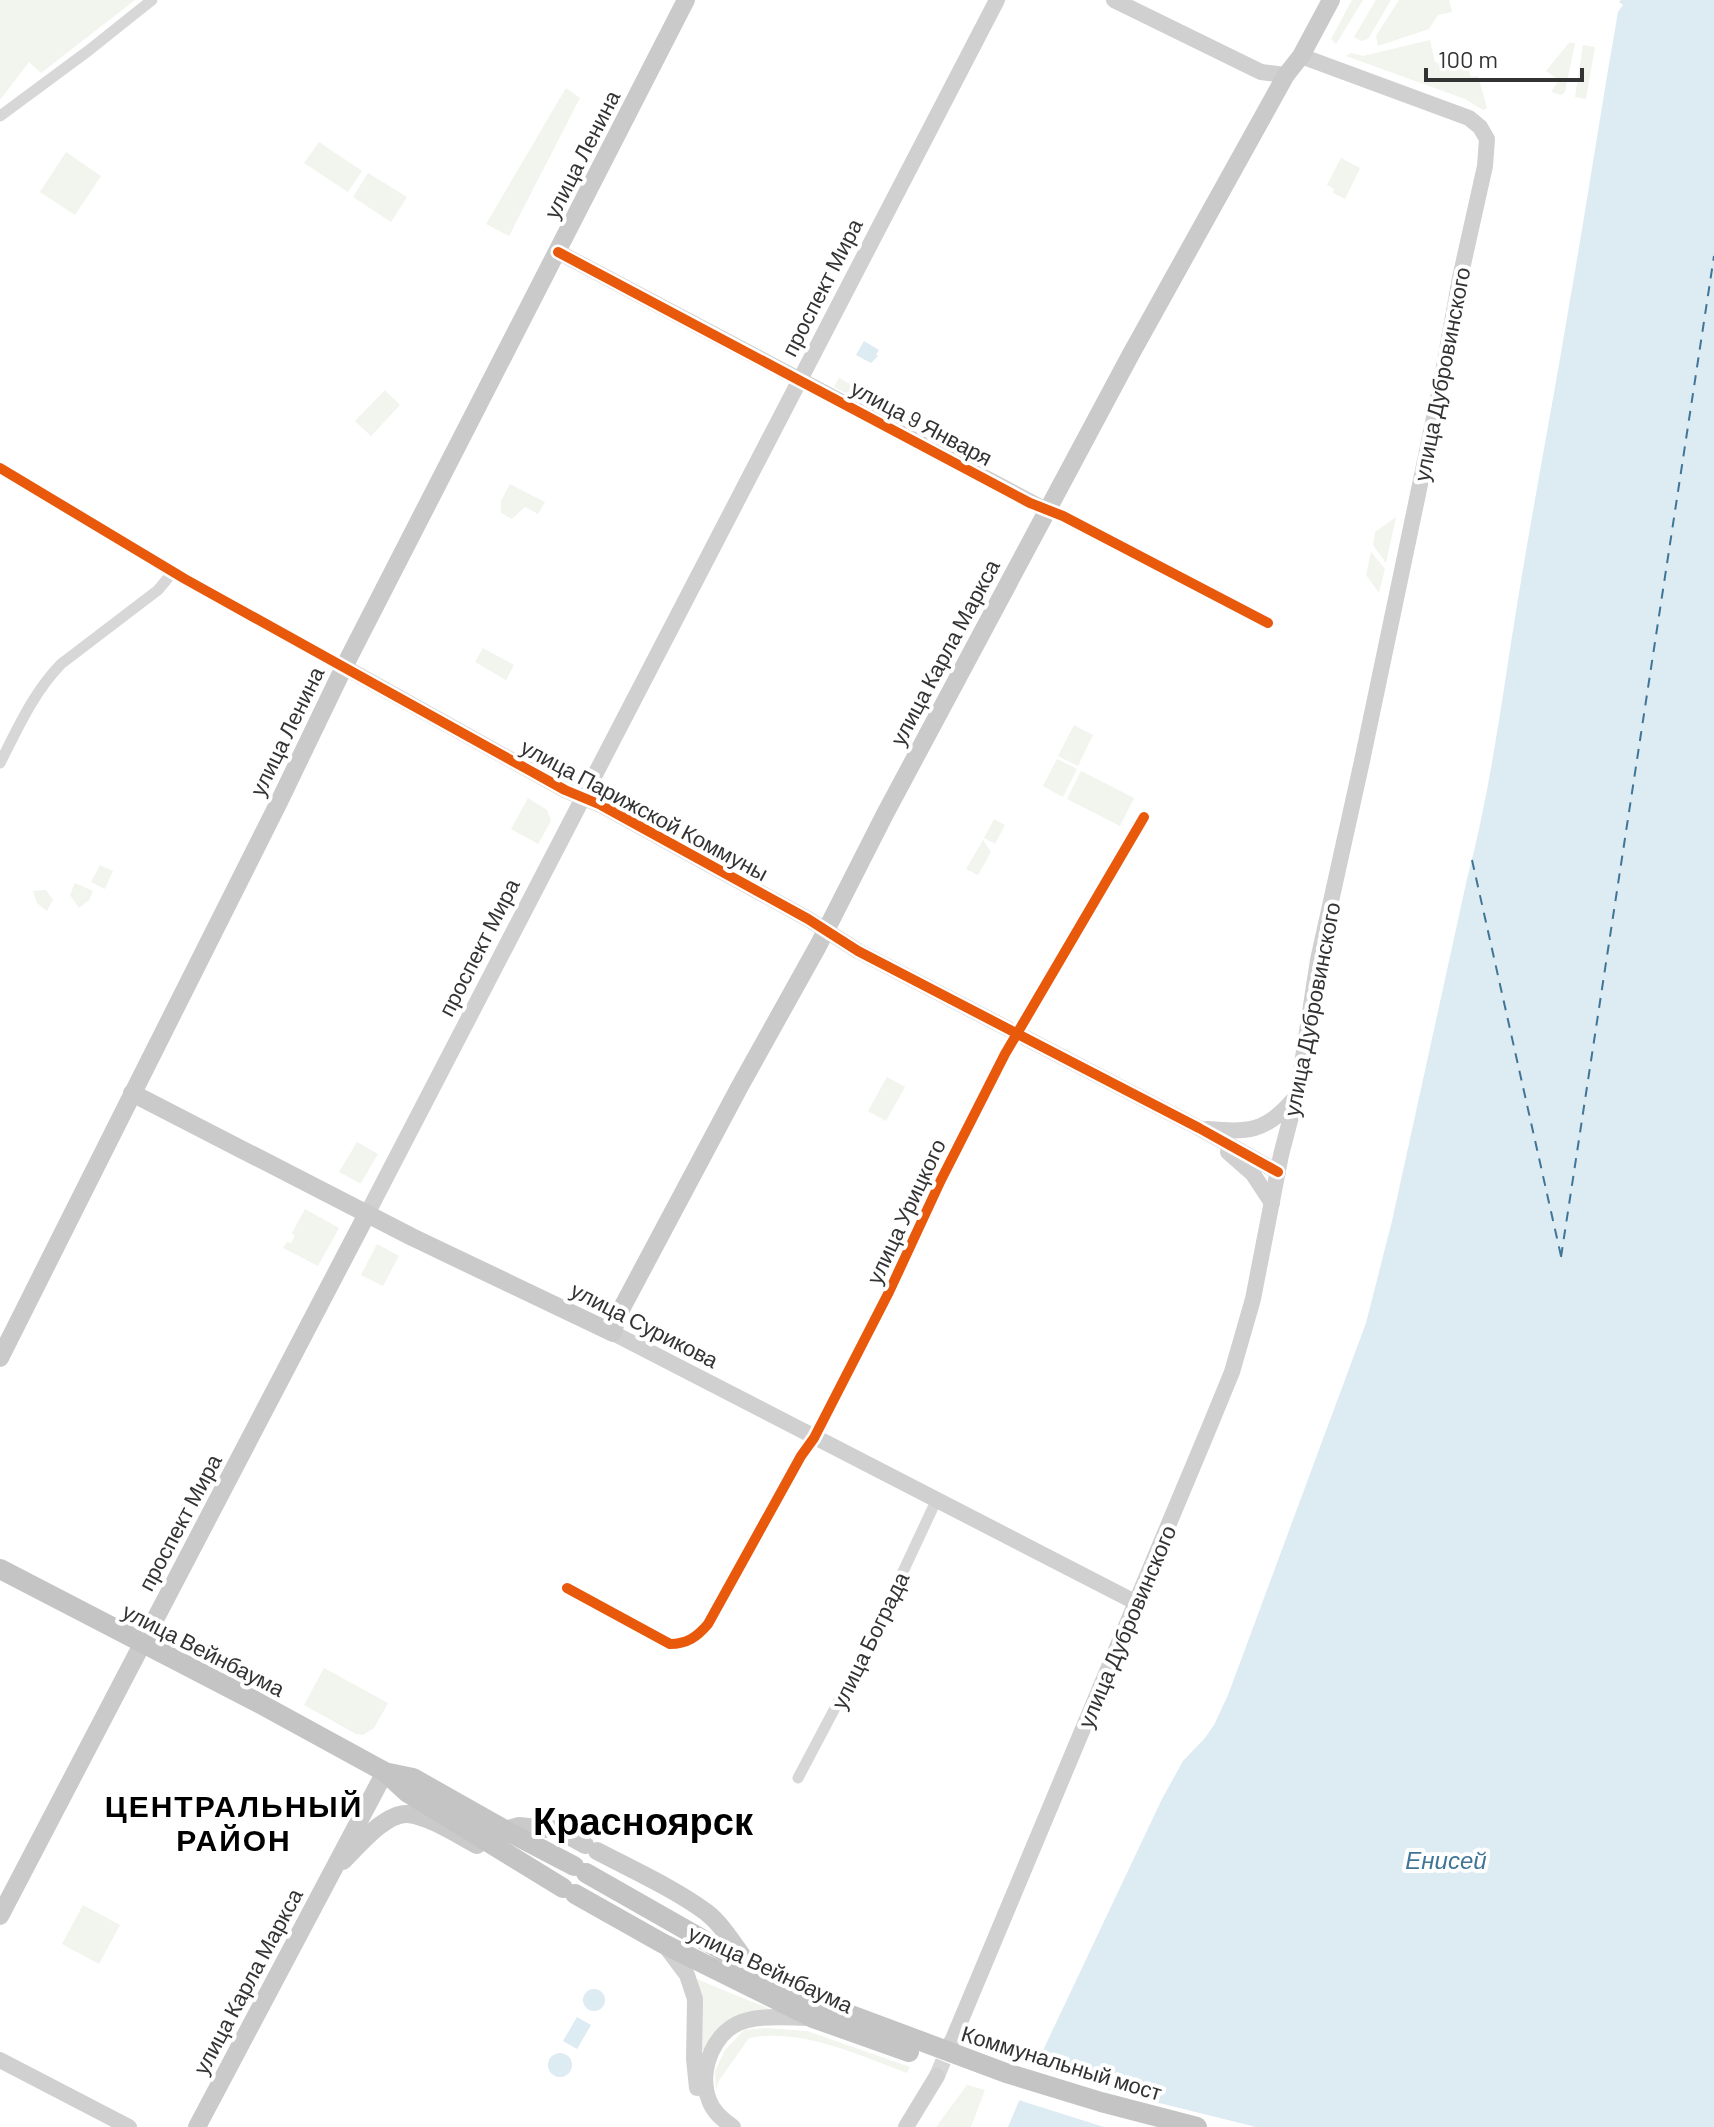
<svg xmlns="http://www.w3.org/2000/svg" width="1714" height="2127" viewBox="0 0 1714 2127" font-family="Barlow,sans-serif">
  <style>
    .green { fill: #f1f5ed }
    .water { fill: #ddebf3 }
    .pier { fill: #fff }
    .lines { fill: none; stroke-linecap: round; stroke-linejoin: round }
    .ferry { stroke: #3f7597; stroke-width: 2; stroke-dasharray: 10 8; stroke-linecap: butt }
    .secondary-tunnel { stroke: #d6d6d6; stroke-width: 16; stroke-dasharray: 16 8; stroke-linecap: butt }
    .street { stroke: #d7d7d7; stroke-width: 11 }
    .secondary { stroke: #d0d0d0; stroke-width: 16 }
    .primary { stroke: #cacaca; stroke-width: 18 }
    .highway { stroke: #c4c4c4; stroke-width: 20 }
    .cycleway-casing { stroke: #fff; stroke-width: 15 }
    .cycleway { stroke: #e8590c; stroke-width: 10 }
    .labels { text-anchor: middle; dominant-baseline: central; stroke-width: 8; stroke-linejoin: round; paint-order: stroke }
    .street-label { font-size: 22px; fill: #333; stroke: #fff }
    .water-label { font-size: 24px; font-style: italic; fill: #3f7597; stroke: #fff }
    .district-label { font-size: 30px; font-weight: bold; letter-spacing: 2px; fill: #000; stroke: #fff }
    .town-label { font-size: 38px; font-weight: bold; fill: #000; stroke: #fff }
  </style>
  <rect width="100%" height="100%" fill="#fff"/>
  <g class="green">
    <path d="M 0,0 L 135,0 L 41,73 L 29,62 L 0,100 Z"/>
    <path d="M 1352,0 L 1363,0 L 1336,44 L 1331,39 Z"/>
    <path d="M 1376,0 L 1391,0 L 1368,39 L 1361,41 L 1354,37 Z"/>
    <path d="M 1399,0 L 1449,0 L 1452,12 L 1438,15 L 1429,29 L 1378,46 L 1376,36 Z"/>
    <path d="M 1430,40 L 1435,62 L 1455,70 L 1468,68 L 1471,77 L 1478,76 L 1487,108 L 1483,110 L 1465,99 L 1346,56 L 1351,53 L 1363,56 Z"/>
    <path d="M 1569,43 L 1575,43 L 1565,92 L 1561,95 L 1551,92 L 1559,80 L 1546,71 Z"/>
    <path d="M 1583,45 L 1595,47 L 1586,99 L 1575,97 Z"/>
    <path d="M 566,88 L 580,98 L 509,236 L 486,224 Z"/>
    <path d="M 319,142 L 362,171 L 348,192 L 304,163 Z"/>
    <path d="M 66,152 L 101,176 L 75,215 L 40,192 Z"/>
    <path d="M 1341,158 L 1360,168 L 1345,199 L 1333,193 L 1334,189 L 1327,185 Z"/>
    <path d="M 368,173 L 407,197 L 391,222 L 353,197 Z"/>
    <path d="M 839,378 L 923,422 L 919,430 L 915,429 L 834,387 Z"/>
    <path d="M 385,390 L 400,405 L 371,436 L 355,421 Z"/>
    <path d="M 510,484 L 545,502 L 538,514 L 525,507 L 512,519 L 501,513 L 501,501 Z"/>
    <path d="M 1396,517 L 1386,563 L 1373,545 L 1375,532 Z"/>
    <path d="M 1371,552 L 1385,569 L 1379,593 L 1366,575 Z"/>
    <path d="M 483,648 L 514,665 L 506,680 L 475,662 Z"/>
    <path d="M 1074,725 L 1093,735 L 1078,766 L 1058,756 Z"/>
    <path d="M 1057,759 L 1077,769 L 1063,797 L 1043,786 Z"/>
    <path d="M 1081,771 L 1134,798 L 1120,826 L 1067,799 Z"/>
    <path d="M 528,798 L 547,810 L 551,821 L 538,844 L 511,829 Z"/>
    <path d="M 994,819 L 1005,825 L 995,844 L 984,838 Z"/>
    <path d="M 983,840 L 991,852 L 978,875 L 966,869 Z"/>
    <path d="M 100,865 L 113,871 L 105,889 L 91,882 Z"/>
    <path d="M 75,883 L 93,891 L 89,900 L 79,908 L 70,895 Z"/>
    <path d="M 46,890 L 53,900 L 47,911 L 37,903 L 33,891 Z"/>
    <path d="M 887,1077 L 905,1087 L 886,1121 L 868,1111 Z"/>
    <path d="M 357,1142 L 378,1154 L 361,1183 L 359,1183 L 339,1172 Z"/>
    <path d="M 305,1209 L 339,1228 L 318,1266 L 283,1248 L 287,1242 L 291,1243 L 295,1236 L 292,1233 Z"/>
    <path d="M 377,1244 L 399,1256 L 383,1286 L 361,1275 Z"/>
    <path d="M 324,1668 L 388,1703 L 374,1728 L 363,1735 L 356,1734 L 304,1705 Z"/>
    <path d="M 83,1905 L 120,1925 L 99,1964 L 62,1944 Z"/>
    <path d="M 694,1978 L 777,2012 L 755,2015 L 705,2053 L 702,2049 Z"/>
    <path d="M 766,2028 L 807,2031 L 910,2067 L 907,2073 C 858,2055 802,2028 749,2038 L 718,2082 L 716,2091 L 715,2071 L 725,2050 L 744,2030 Z"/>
    <path d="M 967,2085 L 985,2090 L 971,2127 L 936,2127 Z"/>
  </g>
  <g class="water">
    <path d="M 1621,0 L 1714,0 L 1714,2127 L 1008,2127 L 1019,2101 L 1162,1799 L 1183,1761 L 1205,1738 L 1214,1725 L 1228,1695 L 1366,1323 L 1392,1221 L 1467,879 C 1492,785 1503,689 1519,593 C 1535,495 1554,397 1570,300 C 1587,204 1601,108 1618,12 L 1623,5 L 1619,2 Z"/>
    <path d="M 864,341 L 879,350 L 876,355 L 878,356 L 871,363 L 856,355 Z"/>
    <circle cx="594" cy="2000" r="11"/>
    <path d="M 577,2017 L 591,2025 L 577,2049 L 563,2041 Z"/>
    <circle cx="560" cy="2065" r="12"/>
  </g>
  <path class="pier" d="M 1031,2065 L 1119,2093 L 1256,2127 L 1104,2127 L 1015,2099 Z"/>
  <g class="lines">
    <g class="ferry">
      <path d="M 1472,860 L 1561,1256"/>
      <path d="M 1561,1257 L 1714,256"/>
    </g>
    <path class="secondary-tunnel" d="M 937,2076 L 952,2040"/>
    <g class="street">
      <path d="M 0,116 L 88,51 L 152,0"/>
      <path d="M 0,468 L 185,579 L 344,667"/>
      <path d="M 1048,511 L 1063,516 L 1268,623"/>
      <path d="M 0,763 C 18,728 33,693 61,664 L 158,590 L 173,572"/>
      <path d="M 567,1588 L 670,1644 C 687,1644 697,1637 708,1624 L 801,1456 L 814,1438 L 889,1292 L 941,1180 L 1005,1054 L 1144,817"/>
      <path d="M 798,1778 L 872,1638 L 936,1501"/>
    </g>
    <g class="secondary">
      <path d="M 1114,0 L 1261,72 L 1286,75"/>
      <path d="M 558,252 L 1048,511"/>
      <path d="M 344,667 L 565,790 L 601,805 L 808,919 L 858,951 L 1199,1128 L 1278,1172"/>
      <path d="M 1207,1129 C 1247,1132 1265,1133 1293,1100"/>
      <path d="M 1228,1152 L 1253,1174 L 1272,1203"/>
      <path d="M 367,1214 L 997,0"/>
      <path d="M 613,1333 L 1135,1602"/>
      <path d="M 666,1947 L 687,1975 L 695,1999 L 694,2059 L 697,2088"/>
      <path d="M 953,2039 L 1209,1428 L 1232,1372 L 1253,1299 L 1281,1155 L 1298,1090 L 1318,960 L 1362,761 L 1439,394 L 1460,278 L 1485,166 L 1487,139 L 1480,127 L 1469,118 L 1301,56"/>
      <path d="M 0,2060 L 129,2127"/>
      <path d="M 733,2127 C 723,2120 713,2112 709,2100 C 697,2070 715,2027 748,2020 C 767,2015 790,2018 810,2018"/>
      <path d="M 906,2127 L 937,2076"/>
    </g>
    <g class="primary">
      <path d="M 132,1093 L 412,1237 L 613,1333 L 617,1317 L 740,1086 L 818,946 L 885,814 L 1131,354 L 1286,75 L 1301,56 L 1331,0"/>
      <path d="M 0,1358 L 279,802 L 344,667 L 686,0"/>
      <path d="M 505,1830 L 519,1826 L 558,1830 L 585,1845"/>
      <path d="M 597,1851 C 633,1870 673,1888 706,1912 C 723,1925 736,1948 749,1965"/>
      <path d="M 343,1861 C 358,1846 386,1812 408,1814 C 429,1816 458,1835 477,1845"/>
      <path d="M 0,1916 L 367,1214"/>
      <path d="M 197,2127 L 385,1772"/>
    </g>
    <g class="highway">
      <path d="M 0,1569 L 255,1701 L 385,1772 L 408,1793 L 563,1888"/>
      <path d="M 389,1773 L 413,1778 L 505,1830 L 574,1866"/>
      <path d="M 586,1873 L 781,1984 L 827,2006 L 1006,2073 L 1101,2102 L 1197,2127"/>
      <path d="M 575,1894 L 662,1943 L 813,2018 L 909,2052"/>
    </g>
    <defs>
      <g id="cycleway">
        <path d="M 558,252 L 1030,503 L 1063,516 L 1268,623"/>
        <path d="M 0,468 L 185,579 L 527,769 L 565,790 L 601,805 L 808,919 L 858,951 L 1199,1128 L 1278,1172"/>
        <path d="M 567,1588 L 670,1644 C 687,1644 697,1637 708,1624 L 801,1456 L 814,1438 L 889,1292 L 941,1180 L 1005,1054 L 1144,817"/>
      </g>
    </defs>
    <use href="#cycleway" class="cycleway-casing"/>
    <use href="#cycleway" class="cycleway"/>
  </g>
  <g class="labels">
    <g class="street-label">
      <text transform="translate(581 154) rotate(-63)">улица Ленина</text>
      <text transform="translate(821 287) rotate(-63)">проспект Мира</text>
      <text transform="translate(1441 374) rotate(-79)">улица Дубровинского</text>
      <text transform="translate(922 422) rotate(28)">улица 9 Января</text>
      <text transform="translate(944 652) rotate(-62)">улица Карла Маркса</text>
      <text transform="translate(286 731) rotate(-64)">улица Ленина</text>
      <text transform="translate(645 809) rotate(28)">улица Парижской Коммуны</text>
      <text transform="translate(478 947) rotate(-63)">проспект Мира</text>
      <text transform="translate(1311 1009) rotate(-79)">улица Дубровинского</text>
      <text transform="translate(905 1211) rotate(-65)">улица Урицкого</text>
      <text transform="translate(645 1324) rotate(27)">улица Сурикова</text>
      <text transform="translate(179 1522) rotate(-62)">проспект Мира</text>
      <text transform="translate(1126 1626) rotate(-67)">улица Дубровинского</text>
      <text transform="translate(869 1640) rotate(-64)">улица Бограда</text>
      <text transform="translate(204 1649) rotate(27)">улица Вейнбаума</text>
      <text transform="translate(771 1968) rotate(25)">улица Вейнбаума</text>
      <text transform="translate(247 1981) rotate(-62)">улица Карла Маркса</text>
      <text transform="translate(1062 2062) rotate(17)">Коммунальный мост</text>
    </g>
    <g class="water-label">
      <text x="1446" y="1859">Енисей</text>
    </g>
    <g class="district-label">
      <text x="234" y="1805">ЦЕНТРАЛЬНЫЙ<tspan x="234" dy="34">РАЙОН</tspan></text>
    </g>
    <g class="town-label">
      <text x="643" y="1820">Красноярск</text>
    </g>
  </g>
  <path d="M1426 68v12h156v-12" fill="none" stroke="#333333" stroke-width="4"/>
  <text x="1438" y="68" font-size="24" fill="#333333" stroke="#ffffff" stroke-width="6" paint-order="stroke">100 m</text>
</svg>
